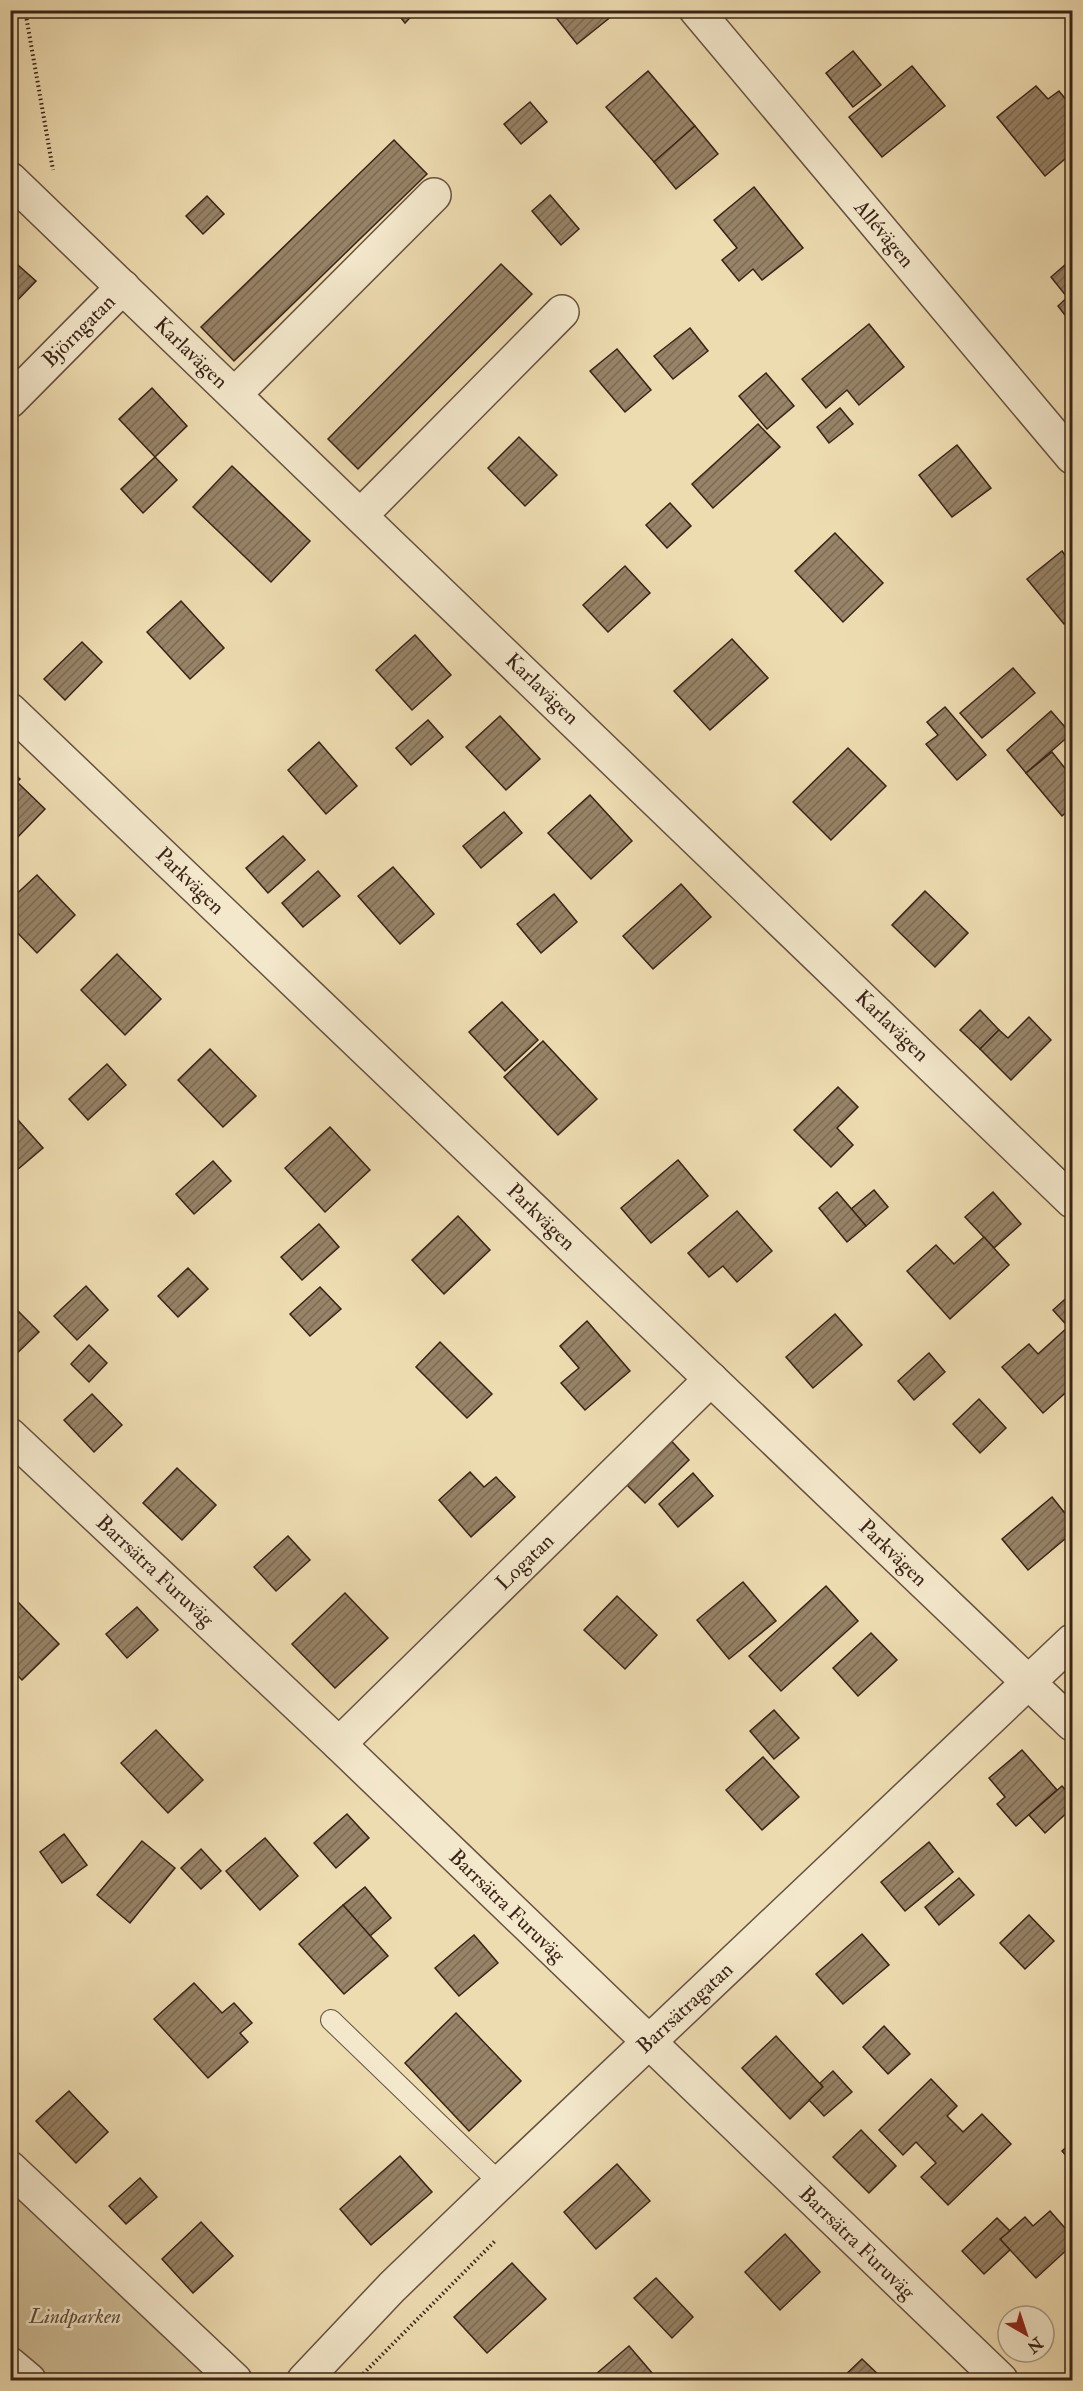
<svg xmlns="http://www.w3.org/2000/svg" width="1083" height="2391" viewBox="0 0 1083 2391" font-family="'IM FELL Double Pica',serif">
  <style>
    .green { fill: #cfbd97; stroke: #847057; stroke-width: 1.5 }
    .building { fill: url(#building-hatch); stroke: #392317; stroke-width: 1.5 }
    .lines { fill: none; stroke-linecap: round; stroke-linejoin: round }
    .service-casing { stroke: #66513e; stroke-width: 22 }
    .minor-casing { stroke: #66513e; stroke-width: 36 }
    .path { stroke: #392317; stroke-width: 4; stroke-dasharray: 1.5 3; stroke-linecap: butt }
    .service { stroke: #f4e8cc; stroke-width: 20 }
    .minor { stroke: #f4e8cc; stroke-width: 33 }
    .labels { text-anchor: middle; dominant-baseline: central; stroke-width: 5; stroke-linejoin: round; paint-order: stroke }
    .street-label { font-size: 21px; fill: #392317; stroke: #f4e8cc }
    .park-label { font-size: 21px; font-style: italic; fill: #5e4a37; stroke: #f4e8cc }
  </style>
  <defs>
    <pattern id="building-hatch" width="6" height="6" patternUnits="userSpaceOnUse" patternTransform="scale(1.5)"><rect width="6" height="6" fill="#978367"/><path d="M-1 1l2-2M0 6l6-6M5 7l2-2" fill="none" stroke="#7c6b54"/></pattern>
  </defs>
  <rect width="100%" height="100%" fill="#eedcb1"/>
  <filter id="stains"><feTurbulence type="fractalNoise" baseFrequency=".00333" numOctaves="4"/><feColorMatrix values="0 0 0 0 .2 0 0 0 0 .09 0 0 0 0 .02 0 0 0 .5 -.17"/></filter>
  <radialGradient id="worn" r=".72"><stop offset=".6" stop-color="#630" stop-opacity="0"/><stop offset="1" stop-color="#630" stop-opacity=".3"/></radialGradient>
  <path class="green" d="M 11,2170 L 235,2380 L 29,2380 L 11,2364 Z"/>
  <g class="building">
    <path d="M 395,10 L 417,10 L 405,23 Z"/>
    <path d="M 550,10 L 610,10 L 613,15 L 577,44 Z"/>
    <path d="M 853,51 L 881,85 L 853,107 L 826,73 Z"/>
    <path d="M 912,66 L 945,106 L 882,157 L 849,117 Z"/>
    <path d="M 648,71 L 695,126 L 654,162 L 606,107 Z"/>
    <path d="M 1036,86 L 1048,99 L 1059,91 L 1072,107 L 1072,153 L 1045,176 L 997,117 Z"/>
    <path d="M 530,102 L 547,122 L 521,144 L 504,124 Z"/>
    <path d="M 695,126 L 718,154 L 676,189 L 654,162 Z"/>
    <path d="M 394,140 L 427,174 L 234,361 L 201,327 Z"/>
    <path d="M 754,187 L 803,248 L 762,280 L 753,269 L 739,281 L 722,260 L 737,248 L 714,220 Z"/>
    <path d="M 550,195 L 579,229 L 561,245 L 532,211 Z"/>
    <path d="M 207,196 L 224,214 L 203,234 L 186,216 Z"/>
    <path d="M 10,258 L 36,281 L 10,308 Z"/>
    <path d="M 1072,259 L 1072,293 L 1067,297 L 1051,277 Z"/>
    <path d="M 501,264 L 532,294 L 358,469 L 328,439 Z"/>
    <path d="M 1072,293 L 1072,324 L 1058,306 Z"/>
    <path d="M 869,324 L 904,367 L 859,405 L 847,390 L 826,408 L 802,379 Z"/>
    <path d="M 690,328 L 708,351 L 673,379 L 654,356 Z"/>
    <path d="M 617,349 L 651,390 L 625,412 L 590,371 Z"/>
    <path d="M 766,373 L 794,406 L 767,429 L 739,396 Z"/>
    <path d="M 152,388 L 187,426 L 155,457 L 119,419 Z"/>
    <path d="M 840,408 L 853,424 L 829,443 L 817,427 Z"/>
    <path d="M 758,424 L 780,447 L 713,508 L 692,484 Z"/>
    <path d="M 519,437 L 557,475 L 525,506 L 488,468 Z"/>
    <path d="M 957,445 L 991,488 L 952,517 L 919,475 Z"/>
    <path d="M 155,457 L 177,480 L 143,513 L 121,489 Z"/>
    <path d="M 232,466 L 310,541 L 271,582 L 193,507 Z"/>
    <path d="M 670,503 L 691,526 L 667,548 L 646,525 Z"/>
    <path d="M 835,533 L 883,583 L 843,622 L 795,571 Z"/>
    <path d="M 1062,551 L 1072,565 L 1072,617 L 1064,624 L 1027,579 Z"/>
    <path d="M 625,566 L 650,593 L 608,632 L 583,605 Z"/>
    <path d="M 181,601 L 224,648 L 190,679 L 147,632 Z"/>
    <path d="M 415,635 L 451,675 L 412,710 L 376,670 Z"/>
    <path d="M 732,639 L 768,678 L 710,730 L 674,691 Z"/>
    <path d="M 82,642 L 102,662 L 65,700 L 44,679 Z"/>
    <path d="M 1013,668 L 1035,693 L 982,738 L 960,713 Z"/>
    <path d="M 945,707 L 986,755 L 957,780 L 926,744 L 938,735 L 927,722 Z"/>
    <path d="M 1051,711 L 1071,734 L 1026,773 L 1007,750 Z"/>
    <path d="M 500,716 L 540,759 L 506,790 L 466,747 Z"/>
    <path d="M 428,720 L 443,737 L 411,765 L 396,748 Z"/>
    <path d="M 319,742 L 357,786 L 326,814 L 288,770 Z"/>
    <path d="M 848,748 L 886,786 L 831,840 L 793,802 Z"/>
    <path d="M 1052,752 L 1072,777 L 1072,807 L 1062,816 L 1026,773 Z"/>
    <path d="M 10,770 L 20,779 L 10,789 Z"/>
    <path d="M 17,782 L 45,809 L 12,843 L 10,789 Z"/>
    <path d="M 590,795 L 632,841 L 591,879 L 548,833 Z"/>
    <path d="M 504,812 L 522,833 L 481,868 L 463,846 Z"/>
    <path d="M 283,836 L 305,860 L 268,893 L 246,868 Z"/>
    <path d="M 393,867 L 434,914 L 400,944 L 358,896 Z"/>
    <path d="M 318,871 L 340,896 L 303,927 L 282,903 Z"/>
    <path d="M 37,875 L 75,915 L 37,953 L 10,925 L 10,900 Z"/>
    <path d="M 681,884 L 711,917 L 653,969 L 623,936 Z"/>
    <path d="M 925,891 L 968,933 L 935,967 L 892,925 Z"/>
    <path d="M 554,894 L 577,922 L 541,953 L 517,924 Z"/>
    <path d="M 117,954 L 161,999 L 125,1035 L 81,990 Z"/>
    <path d="M 502,1002 L 538,1040 L 505,1071 L 469,1032 Z"/>
    <path d="M 980,1010 L 999,1030 L 980,1049 L 960,1030 Z"/>
    <path d="M 1029,1017 L 1051,1040 L 1011,1080 L 980,1049 L 999,1030 L 1008,1038 Z"/>
    <path d="M 543,1041 L 597,1099 L 558,1135 L 504,1077 Z"/>
    <path d="M 210,1049 L 256,1096 L 223,1127 L 178,1080 Z"/>
    <path d="M 107,1064 L 126,1085 L 88,1120 L 69,1099 Z"/>
    <path d="M 838,1087 L 858,1107 L 837,1128 L 853,1145 L 831,1167 L 794,1130 Z"/>
    <path d="M 18,1120 L 43,1148 L 17,1170 L 10,1163 L 10,1127 Z"/>
    <path d="M 330,1127 L 370,1170 L 325,1212 L 285,1168 Z"/>
    <path d="M 678,1160 L 708,1196 L 651,1243 L 621,1208 Z"/>
    <path d="M 213,1161 L 231,1181 L 194,1214 L 176,1194 Z"/>
    <path d="M 874,1190 L 888,1207 L 866,1226 L 851,1209 Z"/>
    <path d="M 837,1192 L 866,1226 L 847,1242 L 819,1208 Z"/>
    <path d="M 993,1192 L 1021,1224 L 994,1248 L 965,1217 Z"/>
    <path d="M 737,1211 L 772,1251 L 737,1282 L 723,1266 L 709,1277 L 688,1253 Z"/>
    <path d="M 458,1216 L 490,1250 L 444,1294 L 412,1260 Z"/>
    <path d="M 319,1224 L 339,1247 L 302,1280 L 281,1257 Z"/>
    <path d="M 984,1237 L 1009,1265 L 950,1319 L 907,1271 L 936,1245 L 954,1264 Z"/>
    <path d="M 188,1268 L 208,1289 L 178,1317 L 158,1296 Z"/>
    <path d="M 86,1286 L 108,1310 L 77,1340 L 54,1316 Z"/>
    <path d="M 320,1287 L 341,1309 L 310,1336 L 290,1314 Z"/>
    <path d="M 1072,1293 L 1072,1331 L 1053,1310 Z"/>
    <path d="M 10,1303 L 39,1332 L 10,1360 Z"/>
    <path d="M 835,1314 L 862,1345 L 813,1388 L 786,1357 Z"/>
    <path d="M 587,1321 L 630,1371 L 585,1410 L 561,1383 L 579,1368 L 560,1346 Z"/>
    <path d="M 1068,1327 L 1072,1332 L 1072,1387 L 1043,1413 L 1002,1367 L 1029,1344 L 1038,1354 Z"/>
    <path d="M 440,1342 L 492,1394 L 467,1418 L 416,1367 Z"/>
    <path d="M 89,1345 L 107,1363 L 89,1382 L 71,1364 Z"/>
    <path d="M 929,1353 L 945,1372 L 914,1400 L 898,1381 Z"/>
    <path d="M 92,1394 L 122,1425 L 94,1452 L 64,1420 Z"/>
    <path d="M 979,1399 L 1006,1428 L 980,1453 L 953,1424 Z"/>
    <path d="M 664,1433 L 689,1460 L 645,1503 L 619,1477 Z"/>
    <path d="M 177,1468 L 216,1505 L 182,1540 L 143,1503 Z"/>
    <path d="M 470,1472 L 484,1487 L 496,1477 L 515,1497 L 471,1537 L 439,1500 Z"/>
    <path d="M 693,1473 L 713,1496 L 678,1527 L 659,1504 Z"/>
    <path d="M 1052,1497 L 1072,1522 L 1072,1533 L 1028,1570 L 1002,1539 Z"/>
    <path d="M 288,1536 L 310,1560 L 276,1591 L 254,1567 Z"/>
    <path d="M 743,1582 L 776,1621 L 729,1659 L 697,1620 Z"/>
    <path d="M 826,1586 L 858,1621 L 781,1691 L 749,1656 Z"/>
    <path d="M 345,1593 L 388,1638 L 335,1688 L 292,1644 Z"/>
    <path d="M 617,1596 L 657,1635 L 625,1669 L 584,1630 Z"/>
    <path d="M 17,1601 L 59,1644 L 22,1680 L 10,1668 L 10,1607 Z"/>
    <path d="M 137,1607 L 158,1630 L 127,1658 L 106,1634 Z"/>
    <path d="M 871,1633 L 897,1660 L 858,1696 L 833,1668 Z"/>
    <path d="M 774,1710 L 799,1738 L 774,1759 L 750,1731 Z"/>
    <path d="M 156,1730 L 203,1780 L 168,1813 L 121,1763 Z"/>
    <path d="M 1022,1750 L 1057,1790 L 1016,1826 L 997,1804 L 1005,1797 L 989,1778 Z"/>
    <path d="M 763,1757 L 799,1797 L 762,1830 L 726,1790 Z"/>
    <path d="M 1062,1786 L 1072,1797 L 1072,1808 L 1045,1833 L 1029,1815 Z"/>
    <path d="M 347,1814 L 369,1838 L 336,1868 L 314,1843 Z"/>
    <path d="M 64,1834 L 87,1865 L 62,1883 L 40,1852 Z"/>
    <path d="M 265,1838 L 298,1876 L 260,1910 L 226,1871 Z"/>
    <path d="M 142,1841 L 175,1868 L 130,1923 L 97,1895 Z"/>
    <path d="M 929,1842 L 953,1872 L 905,1911 L 881,1882 Z"/>
    <path d="M 201,1849 L 221,1871 L 201,1889 L 181,1868 Z"/>
    <path d="M 959,1878 L 974,1895 L 939,1925 L 925,1907 Z"/>
    <path d="M 365,1887 L 391,1918 L 370,1936 L 343,1905 Z"/>
    <path d="M 343,1905 L 388,1956 L 344,1994 L 299,1944 Z"/>
    <path d="M 1029,1915 L 1054,1941 L 1025,1969 L 1000,1943 Z"/>
    <path d="M 862,1934 L 889,1965 L 843,2004 L 816,1974 Z"/>
    <path d="M 474,1935 L 498,1963 L 459,1996 L 435,1968 Z"/>
    <path d="M 194,1983 L 222,2013 L 234,2003 L 252,2023 L 240,2033 L 248,2042 L 208,2078 L 154,2019 Z"/>
    <path d="M 456,2013 L 521,2081 L 469,2131 L 405,2063 Z"/>
    <path d="M 884,2026 L 910,2054 L 888,2074 L 863,2047 Z"/>
    <path d="M 776,2036 L 823,2087 L 790,2119 L 742,2068 Z"/>
    <path d="M 833,2071 L 852,2092 L 824,2116 L 809,2100 L 823,2087 L 820,2083 Z"/>
    <path d="M 931,2079 L 957,2106 L 947,2116 L 963,2132 L 982,2114 L 1011,2144 L 948,2205 L 921,2177 L 936,2163 L 916,2142 L 903,2155 L 879,2130 Z"/>
    <path d="M 69,2091 L 108,2132 L 76,2163 L 36,2121 Z"/>
    <path d="M 861,2130 L 896,2166 L 869,2193 L 833,2157 Z"/>
    <path d="M 1072,2142 L 1072,2162 L 1062,2151 Z"/>
    <path d="M 400,2156 L 432,2192 L 371,2245 L 340,2209 Z"/>
    <path d="M 617,2164 L 650,2201 L 596,2249 L 564,2212 Z"/>
    <path d="M 140,2178 L 157,2197 L 126,2224 L 109,2206 Z"/>
    <path d="M 1050,2211 L 1072,2236 L 1072,2245 L 1036,2278 L 1000,2239 L 1025,2217 L 1033,2226 Z"/>
    <path d="M 997,2218 L 1010,2231 L 1000,2239 L 1010,2250 L 984,2274 L 962,2251 Z"/>
    <path d="M 201,2222 L 233,2256 L 193,2293 L 162,2259 Z"/>
    <path d="M 785,2234 L 820,2272 L 780,2310 L 745,2272 Z"/>
    <path d="M 512,2263 L 546,2299 L 487,2353 L 454,2317 Z"/>
    <path d="M 656,2278 L 693,2317 L 672,2338 L 634,2298 Z"/>
    <path d="M 629,2346 L 652,2373 L 643,2380 L 589,2380 Z"/>
    <path d="M 862,2359 L 884,2380 L 840,2380 Z"/>
  </g>
  <g class="lines">
    <defs>
      <path id="service" d="M 331,2020 L 500,2183"/>
      <g id="minor">
        <path d="M 696,10 L 1072,457"/>
        <path d="M 10,179 L 1072,1201"/>
        <path d="M 235,394 L 434,195"/>
        <path d="M 10,401 L 123,287"/>
        <path d="M 361,515 L 562,312"/>
        <path d="M 10,710 L 1072,1724"/>
        <path d="M 10,1435 L 339,1744 L 1001,2380"/>
        <path d="M 339,1744 L 711,1379"/>
        <path d="M 10,2168 L 235,2380"/>
        <path d="M 10,2364 L 29,2380"/>
        <path d="M 304,2380 L 392,2287 L 500,2183 L 1072,1641"/>
      </g>
    </defs>
    <use href="#service" class="service-casing"/>
    <use href="#minor" class="minor-casing"/>
    <g class="path">
      <path d="M 25,10 L 53,170"/>
      <path d="M 357,2380 L 496,2240"/>
    </g>
    <use href="#service" class="service"/>
    <use href="#minor" class="minor"/>
  </g>
  <g class="labels">
    <g class="street-label">
      <text transform="translate(884 234) rotate(50)">Allévägen</text>
      <text transform="translate(79 331) rotate(-45)">Björngatan</text>
      <text transform="translate(191 353) rotate(44)">Karlavägen</text>
      <text transform="translate(542 689) rotate(44)">Karlavägen</text>
      <text transform="translate(190 881) rotate(44)">Parkvägen</text>
      <text transform="translate(892 1026) rotate(44)">Karlavägen</text>
      <text transform="translate(541 1217) rotate(44)">Parkvägen</text>
      <text transform="translate(893 1553) rotate(44)">Parkvägen</text>
      <text transform="translate(525 1562) rotate(-44)">Logatan</text>
      <text transform="translate(155 1571) rotate(43)">Barrsätra Furuväg</text>
      <text transform="translate(507 1906) rotate(44)">Barrsätra Furuväg</text>
      <text transform="translate(685 2008) rotate(-43)">Barrsätragatan</text>
      <text transform="translate(857 2243) rotate(44)">Barrsätra Furuväg</text>
    </g>
    <g class="park-label">
      <text x="75" y="2316">Lindparken</text>
    </g>
  </g>
  <rect width="1083" height="2391" fill="none" stroke="#eedcb1" stroke-width="36"/>
  <rect x="12" y="12" width="1059" height="2367" fill="none" stroke="#392317" stroke-width="3"/>
  <rect x="18" y="18" width="1047" height="2355" fill="none" stroke="#392317" stroke-width="1.5"/>
  <g transform="translate(1026 2334) rotate(141)"><circle r="28" fill="#f4e8cc" stroke="#a99984" stroke-width="1.5"/>
  <path d="M0-4.5L10 22L0 15L-10 22Z" fill="#8f2418"/>
  <text y="-9" font-size="16" font-weight="bold" text-anchor="middle" fill="#392317">N</text>
  </g>
  <rect width="100%" height="100%" filter="url(#stains)"/>
  <rect width="100%" height="100%" fill="url(#worn)"/>
</svg>
